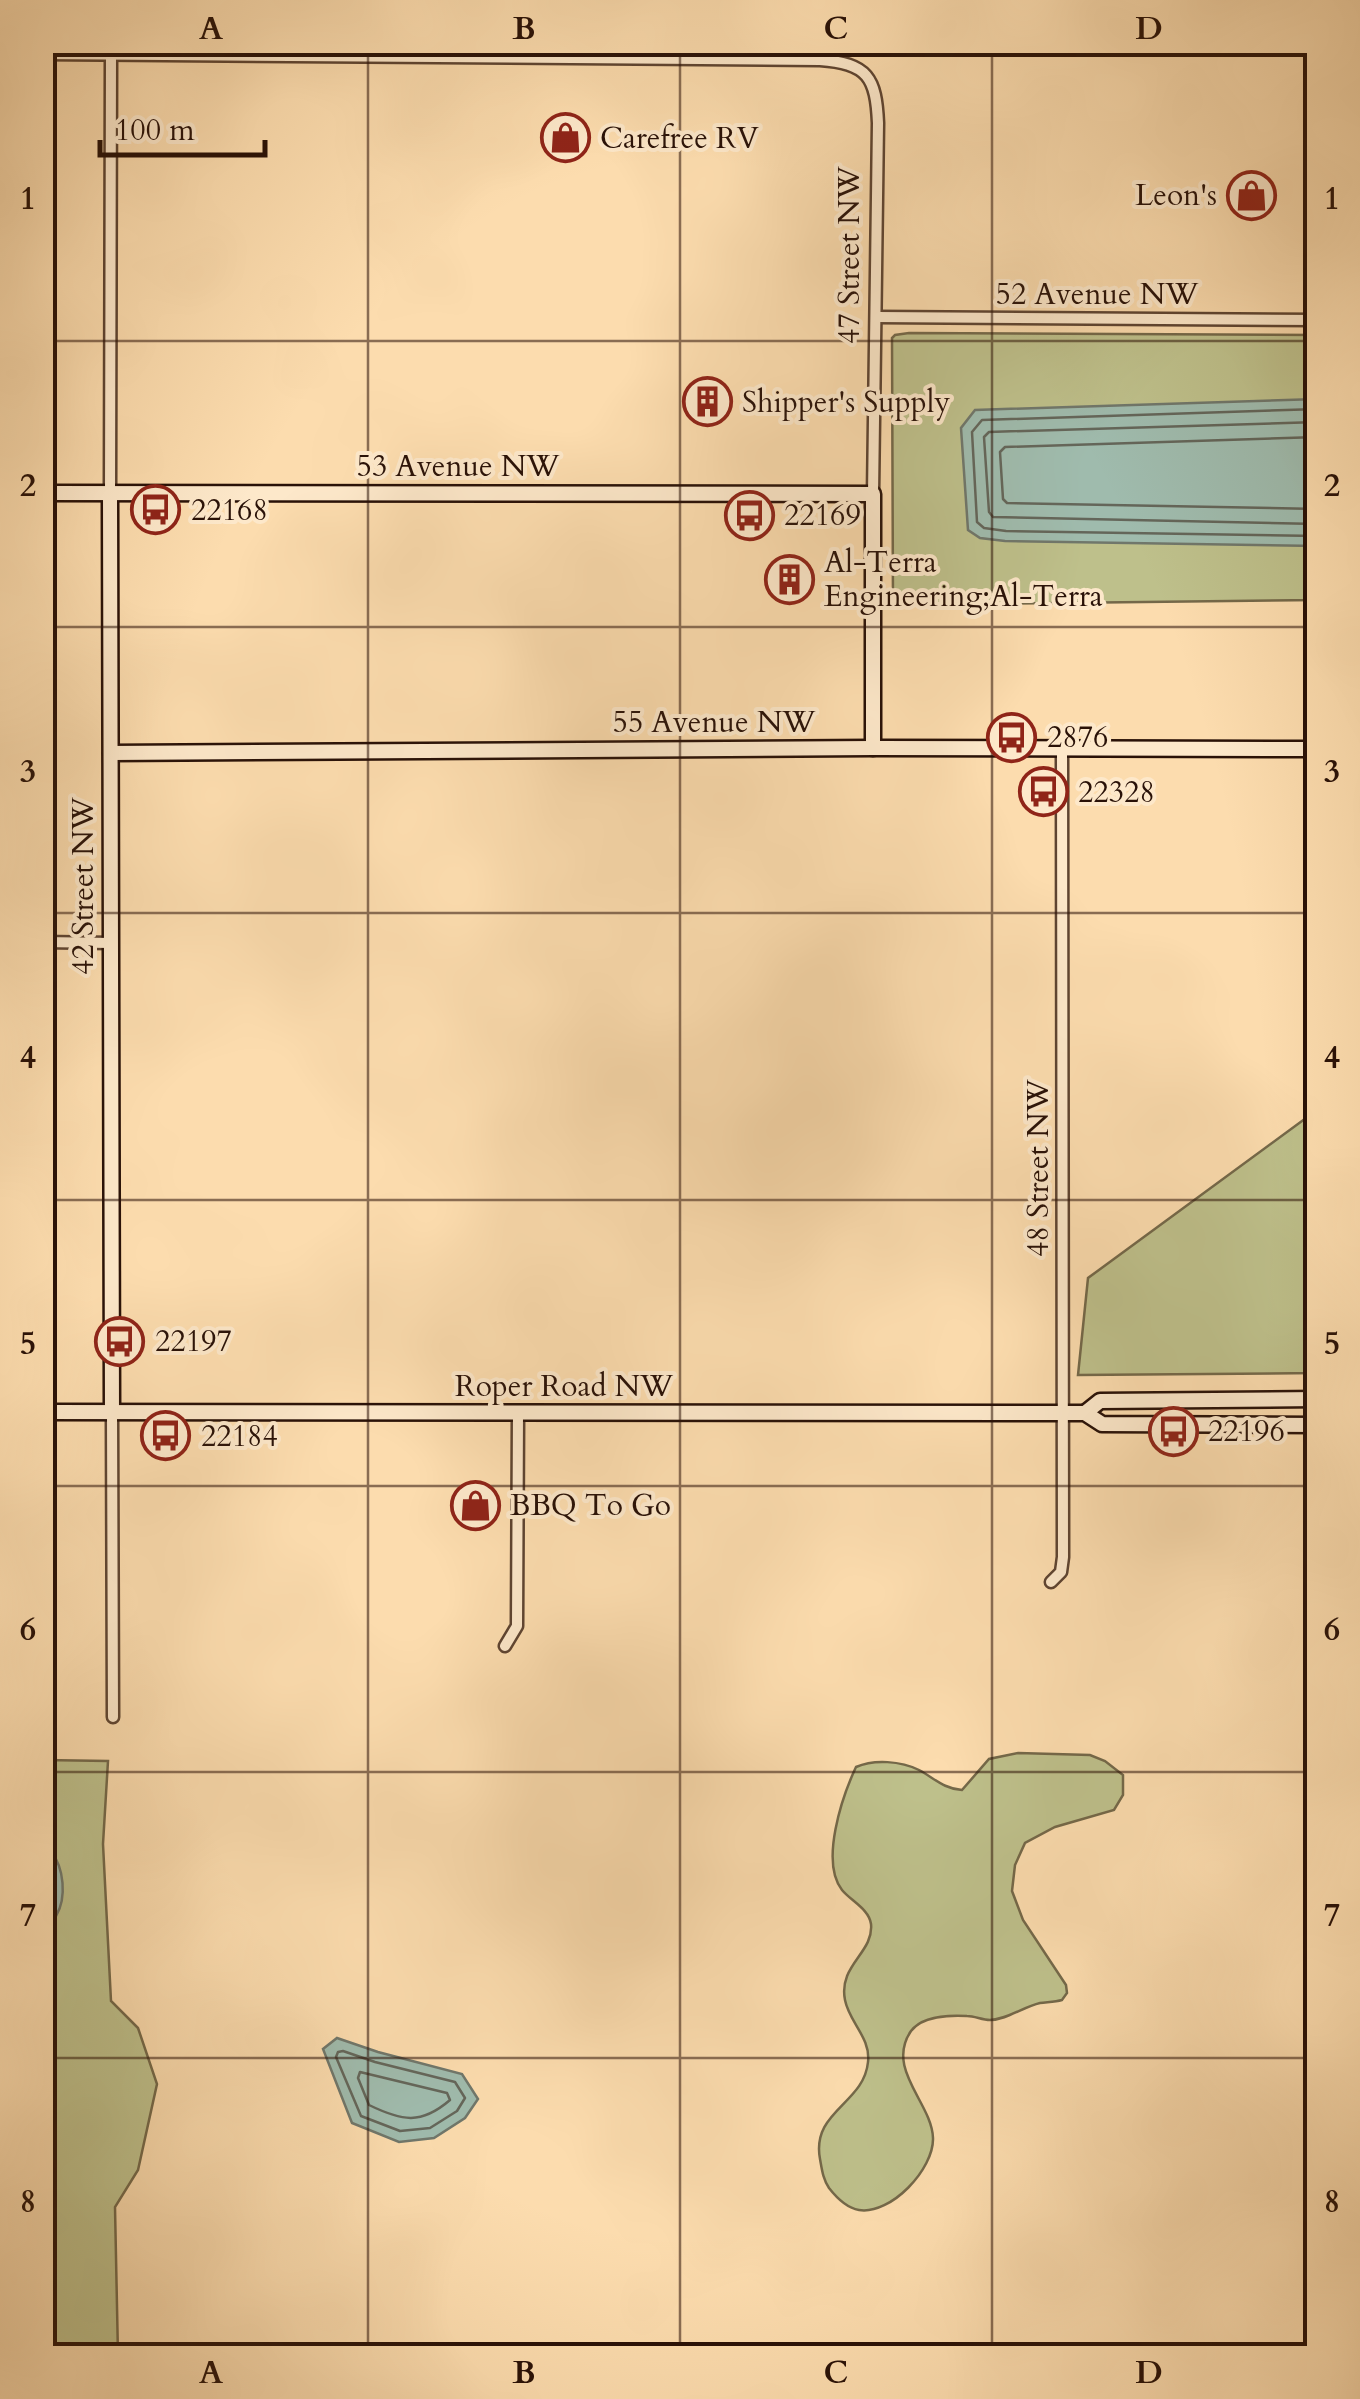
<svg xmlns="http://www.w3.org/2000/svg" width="1360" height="2399" viewBox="0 0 1360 2399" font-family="Cardo,serif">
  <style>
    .green { fill: #bec08b; stroke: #746849; stroke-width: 2.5 }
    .water { fill: #9fbbad; stroke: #70776b; stroke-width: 2.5 }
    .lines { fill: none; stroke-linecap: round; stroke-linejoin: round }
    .shore { stroke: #64665a; stroke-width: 2.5 }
    .stream { stroke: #70776b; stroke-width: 4 }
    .street-casing { stroke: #5e4431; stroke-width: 15 }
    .secondary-casing { stroke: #291107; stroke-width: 19 }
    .street { stroke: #fde8ca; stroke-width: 10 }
    .secondary { stroke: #fde8ca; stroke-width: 14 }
    .grid { fill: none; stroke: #291107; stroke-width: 2.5; stroke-opacity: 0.55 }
    .labels { text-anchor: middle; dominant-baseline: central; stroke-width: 8; stroke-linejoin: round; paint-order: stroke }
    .poi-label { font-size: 30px; fill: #291107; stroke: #fde8ca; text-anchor: start }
    .street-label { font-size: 30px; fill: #291107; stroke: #fde8ca }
    .neatline { fill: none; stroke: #291107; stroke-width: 4 }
    .grid-label { font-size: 32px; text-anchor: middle; font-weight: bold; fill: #291107 }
  </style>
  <rect width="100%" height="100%" fill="#fcdcae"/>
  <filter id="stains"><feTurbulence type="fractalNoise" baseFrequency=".002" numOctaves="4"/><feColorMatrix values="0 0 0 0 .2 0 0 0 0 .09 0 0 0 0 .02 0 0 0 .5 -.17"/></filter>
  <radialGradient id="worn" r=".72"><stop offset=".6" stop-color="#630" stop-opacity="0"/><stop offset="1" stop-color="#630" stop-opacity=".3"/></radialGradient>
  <g class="green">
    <path d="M 909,333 L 1317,335 L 1317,600 L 893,605 L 892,338 L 895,335 Z"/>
    <path d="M 1317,1110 L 1317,1373 L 1078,1375 L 1088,1278 Z"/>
    <path d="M 1018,1753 L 1090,1755 L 1105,1761 L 1123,1775 L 1123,1795 L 1114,1810 L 1055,1827 L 1025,1843 L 1015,1865 L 1012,1891 L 1023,1920 L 1066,1985 L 1067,1993 L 1062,2000 C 1055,2002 1047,2002 1040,2003 C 1023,2007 1006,2020 990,2020 C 982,2020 975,2016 967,2016 C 950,2015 922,2016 911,2031 C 885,2069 932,2103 933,2138 C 934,2169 891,2215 859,2210 C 847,2208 836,2197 829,2188 C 823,2179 822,2170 820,2159 C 811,2111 864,2104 868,2062 C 871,2038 849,2022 845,2000 C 838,1965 874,1953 871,1924 C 869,1909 851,1901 842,1890 C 820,1862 842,1797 856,1767 C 874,1759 901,1761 919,1770 C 934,1778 944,1789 962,1790 L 989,1759 Z"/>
    <path d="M 43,1760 L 108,1761 L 103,1844 L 111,2001 L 138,2028 L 157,2084 L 138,2170 L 115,2207 L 118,2356 L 43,2356 Z"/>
  </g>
  <g class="water">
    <path d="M 1317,399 L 1317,546 L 1005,541 L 980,538 L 968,530 L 961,428 L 975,410 Z"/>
    <path d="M 43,1852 L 51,1852 C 64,1867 67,1898 56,1916 C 53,1920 46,1924 43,1927 Z"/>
    <path d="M 337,2038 L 378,2052 L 462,2074 L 478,2099 L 465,2118 L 434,2138 L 399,2142 L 352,2123 L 323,2049 Z"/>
  </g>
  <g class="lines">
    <g class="shore">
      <path d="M 1318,409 L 982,420 L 972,432 L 977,522 L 984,528 L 1006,531 L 1318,536"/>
      <path d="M 1318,422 L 989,432 L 984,437 L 989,512 L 993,517 L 1318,524"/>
      <path d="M 1318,437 L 1005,447 L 1000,452 L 1003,499 L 1007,503 L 1318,509"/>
      <path d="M 343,2051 L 375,2062 L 455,2082 L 465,2098 L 457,2111 L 430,2128 L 400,2131 L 361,2116 L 336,2057 L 338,2052 Z"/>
      <path d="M 360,2072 L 447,2093 L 450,2100 C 421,2125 402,2121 369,2105 L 358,2078 Z"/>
    </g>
    <path class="stream" d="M 42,2348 L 47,2356"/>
    <defs>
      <g id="street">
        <path d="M 42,54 L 820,60 C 868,63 876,78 878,123 L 873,494"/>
        <path d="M 877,317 L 1318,320"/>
        <path d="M 110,494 L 111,54"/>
        <path d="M 42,942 L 111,943"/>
        <path d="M 112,1413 L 113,1717"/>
        <path d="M 1051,1582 L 1061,1572 L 1063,1557 L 1062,749"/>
        <path d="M 505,1646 L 517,1626 L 518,1414"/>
      </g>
      <g id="secondary">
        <path d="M 42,493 L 873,494 L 873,748"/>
        <path d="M 110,494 L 112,1413"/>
        <path d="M 111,753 L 873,748 L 1318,749"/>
        <path d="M 42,1412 L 1085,1413 L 1102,1424 L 1318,1425"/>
        <path d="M 1085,1413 L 1100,1401 L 1318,1399"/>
      </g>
    </defs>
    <use href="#street" class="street-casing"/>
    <use href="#secondary" class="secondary-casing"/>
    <use href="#street" class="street"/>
    <use href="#secondary" class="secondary"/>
  </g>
  <path class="grid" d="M 368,42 L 368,2356M 680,42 L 680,2356M 992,42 L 992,2356M 42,341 L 1318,341M 42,627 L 1318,627M 42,913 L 1318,913M 42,1200 L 1318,1200M 42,1486 L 1318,1486M 42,1772 L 1318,1772M 42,2058 L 1318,2058"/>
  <defs>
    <symbol id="shop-ring" viewBox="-11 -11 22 22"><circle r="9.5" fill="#fde8ca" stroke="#8f2418" stroke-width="1.5"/><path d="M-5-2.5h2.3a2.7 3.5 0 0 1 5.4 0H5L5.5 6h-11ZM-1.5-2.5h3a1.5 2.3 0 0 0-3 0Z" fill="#8f2418"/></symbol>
    <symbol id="building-ring" viewBox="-11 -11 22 22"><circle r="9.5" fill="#fde8ca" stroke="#8f2418" stroke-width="1.5"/><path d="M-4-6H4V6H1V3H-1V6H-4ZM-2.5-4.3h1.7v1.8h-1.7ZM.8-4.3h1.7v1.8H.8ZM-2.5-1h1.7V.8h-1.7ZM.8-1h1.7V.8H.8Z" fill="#8f2418"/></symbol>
    <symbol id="bus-ring" viewBox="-11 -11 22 22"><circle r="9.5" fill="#fde8ca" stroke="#8f2418" stroke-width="1.5"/><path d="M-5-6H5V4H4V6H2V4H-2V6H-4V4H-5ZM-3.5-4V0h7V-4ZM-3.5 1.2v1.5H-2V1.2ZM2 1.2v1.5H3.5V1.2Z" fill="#8f2418"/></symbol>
  </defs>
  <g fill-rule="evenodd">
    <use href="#shop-ring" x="538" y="110" width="55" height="55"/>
    <use href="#shop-ring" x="1224" y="168" width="55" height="55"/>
    <use href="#building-ring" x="680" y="374" width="55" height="55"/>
    <use href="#bus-ring" x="128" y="482" width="55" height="55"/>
    <use href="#bus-ring" x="722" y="488" width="55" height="55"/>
    <use href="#building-ring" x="762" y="552" width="55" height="55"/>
    <use href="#bus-ring" x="984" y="710" width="55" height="55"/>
    <use href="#bus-ring" x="1016" y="764" width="55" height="55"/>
    <use href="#bus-ring" x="92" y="1314" width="55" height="55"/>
    <use href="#bus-ring" x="1146" y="1404" width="55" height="55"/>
    <use href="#bus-ring" x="138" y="1408" width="55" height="55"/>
    <use href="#shop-ring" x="448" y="1478" width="55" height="55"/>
  </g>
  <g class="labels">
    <g class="poi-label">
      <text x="600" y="138">Carefree RV</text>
      <text x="1217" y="195" text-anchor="end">Leon's</text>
      <text x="742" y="402">Shipper's Supply</text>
      <text x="191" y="510">22168</text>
      <text x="784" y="515">22169</text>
      <text x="824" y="562">Al-Terra<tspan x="824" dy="34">Engineering;Al-Terra</tspan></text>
      <text x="1047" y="737">2876</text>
      <text x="1078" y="792">22328</text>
      <text x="155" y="1341">22197</text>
      <text x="1208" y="1431">22196</text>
      <text x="201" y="1436">22184</text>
      <text x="510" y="1505">BBQ To Go</text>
    </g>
    <g class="street-label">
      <text transform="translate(849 255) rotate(-90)">47 Street NW</text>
      <text x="1097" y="294">52 Avenue NW</text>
      <text x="458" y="466">53 Avenue NW</text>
      <text x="714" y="722">55 Avenue NW</text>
      <text transform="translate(83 886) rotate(-90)">42 Street NW</text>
      <text transform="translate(1038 1168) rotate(-90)">48 Street NW</text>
      <text x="564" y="1386">Roper Road NW</text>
    </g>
  </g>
  <rect width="1360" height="2399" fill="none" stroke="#fcdcae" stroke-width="110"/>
  <path d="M100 140v15h165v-15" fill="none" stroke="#291107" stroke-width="5"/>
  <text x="115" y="140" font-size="30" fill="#291107" stroke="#fde8ca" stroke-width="8" paint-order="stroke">100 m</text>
  <rect x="55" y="55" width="1250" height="2289" class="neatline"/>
  <g class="grid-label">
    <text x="211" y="39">A</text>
    <text x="524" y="39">B</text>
    <text x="836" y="39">C</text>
    <text x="1149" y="39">D</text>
    <text x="28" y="209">1</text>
    <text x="1332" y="209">1</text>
    <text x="28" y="496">2</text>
    <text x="1332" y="496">2</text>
    <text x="28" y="782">3</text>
    <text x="1332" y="782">3</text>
    <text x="28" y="1068">4</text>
    <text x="1332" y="1068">4</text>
    <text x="28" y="1354">5</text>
    <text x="1332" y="1354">5</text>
    <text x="28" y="1640">6</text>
    <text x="1332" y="1640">6</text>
    <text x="28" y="1926">7</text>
    <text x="1332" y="1926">7</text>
    <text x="28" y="2212">8</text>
    <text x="1332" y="2212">8</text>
    <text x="211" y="2383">A</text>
    <text x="524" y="2383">B</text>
    <text x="836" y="2383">C</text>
    <text x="1149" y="2383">D</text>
  </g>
  <rect width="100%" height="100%" filter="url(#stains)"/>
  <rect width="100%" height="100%" fill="url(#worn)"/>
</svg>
